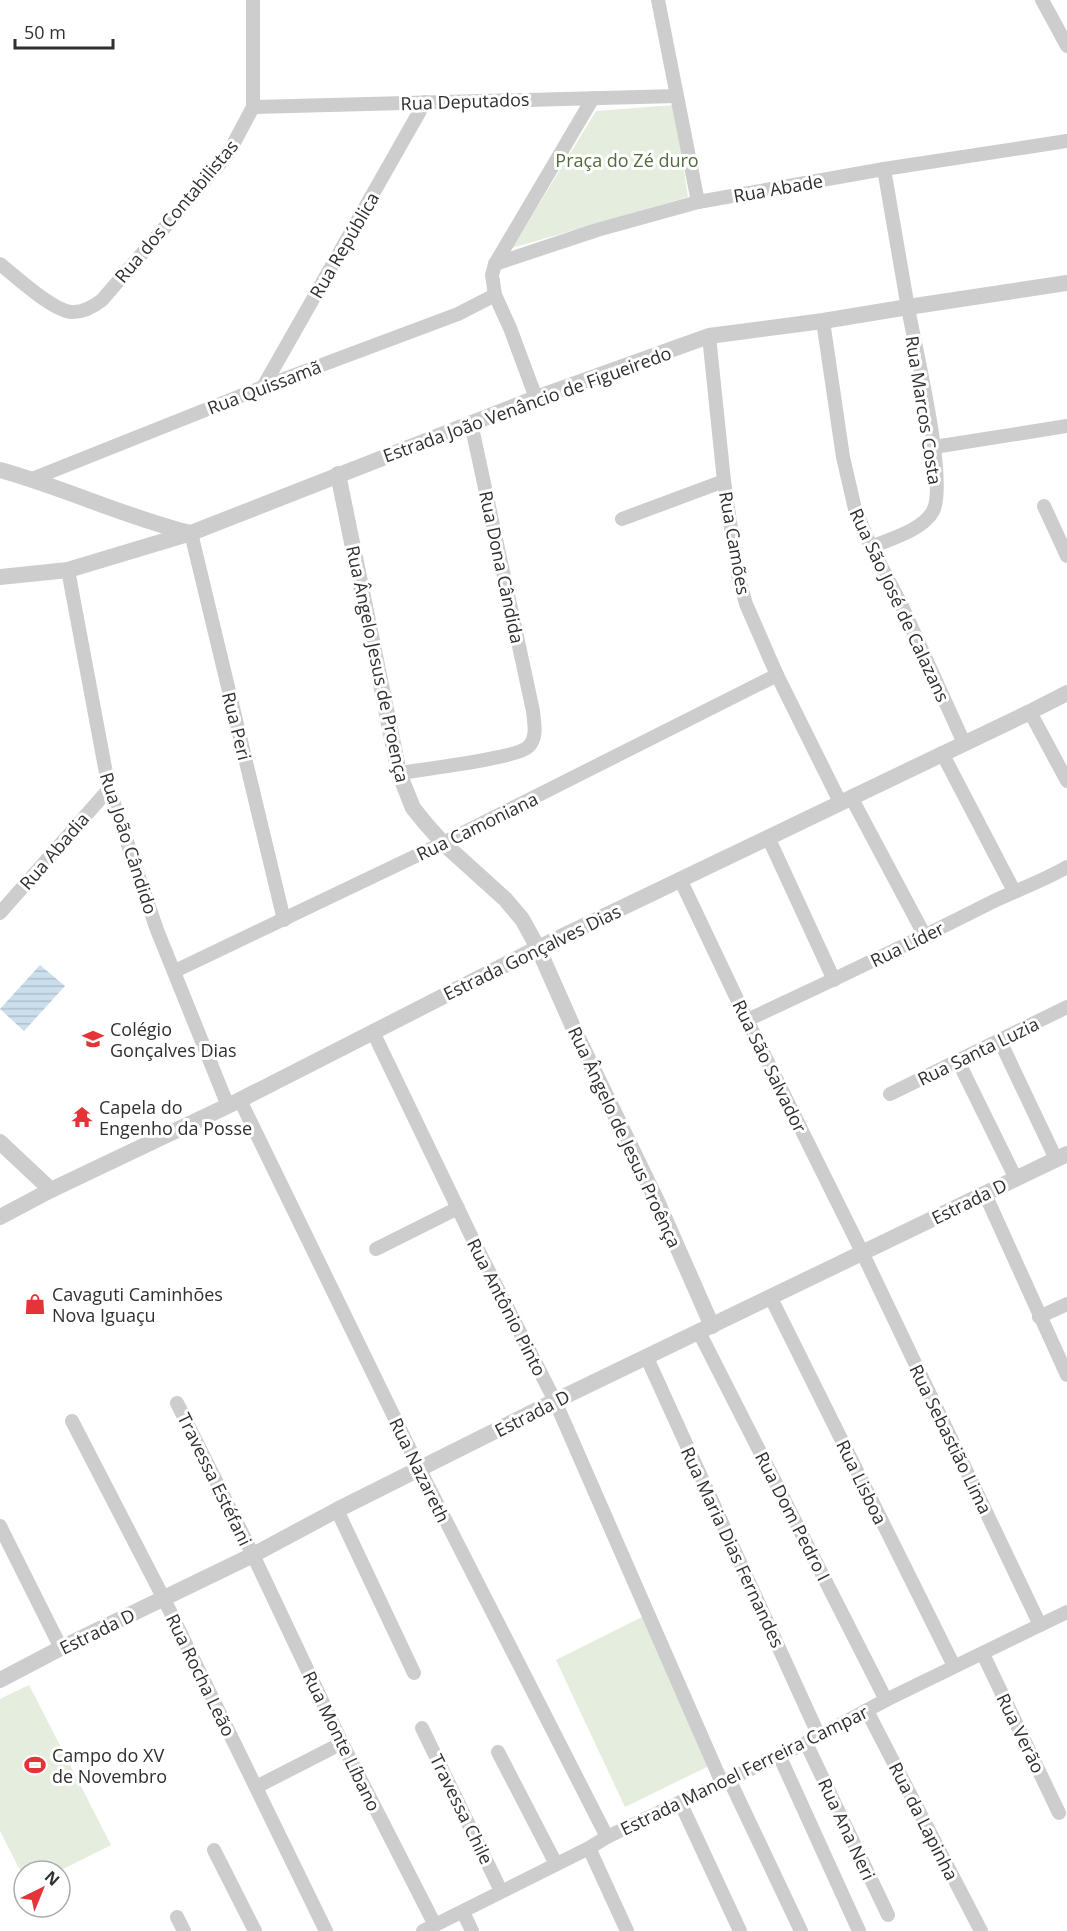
<svg xmlns="http://www.w3.org/2000/svg" width="1067" height="1931" viewBox="0 0 1067 1931" font-family="'Open Sans',sans-serif">
  <style>
    .green { fill: #e5edde }
    .water { fill: url(#water-rules) }
    .lines { fill: none; stroke-linecap: round; stroke-linejoin: round }
    .minor { stroke: #cdcdcd; stroke-width: 14 }
    .tertiary { stroke: #cdcdcd; stroke-width: 16 }
    .labels { text-anchor: middle; dominant-baseline: central; stroke-width: 6; stroke-linejoin: round; paint-order: stroke }
    .street-label { font-size: 18px; fill: #303030; stroke: #fff }
    .park-label { font-size: 18px; fill: #516c3d; stroke: #fff }
    .poi-label { font-size: 18px; fill: #303030; stroke: #fff; text-anchor: start }
  </style>
  <defs>
    <pattern id="water-rules" width="6" height="5" patternUnits="userSpaceOnUse" patternTransform="scale(1.5)"><rect width="6" height="5" fill="#cbdeec"/><path d="M0 2.5h6" fill="none" stroke="#afbfcb"/></pattern>
  </defs>
  <rect width="100%" height="100%" fill="#fff"/>
  <g class="green">
    <path d="M 674,105 L 688,197 L 512,248 L 596,111 Z"/>
    <path d="M 644,1616 L 711,1765 L 625,1807 L 556,1660 Z"/>
    <path d="M 29,1685 L 111,1845 L 59,1871 L 24,1871 L 24,1878 L 0,1831 L 0,1699 Z"/>
  </g>
  <path class="water" d="M 40,965 L 65,986 L 24,1031 L 0,1009 Z"/>
  <g class="lines">
    <g class="minor">
      <path d="M 658,0 L 698,202"/>
      <path d="M 1042,0 L 1067,46"/>
      <path d="M 253,107 L 677,96"/>
      <path d="M 0,264 C 16,277 52,310 71,312 C 83,313 93,307 102,300 L 228,154 L 253,107 L 253,0"/>
      <path d="M 495,264 L 597,230 L 698,202 L 884,169 L 1067,141"/>
      <path d="M 823,321 L 843,457 L 855,509 L 871,547 L 901,604 L 964,743"/>
      <path d="M 709,336 L 724,481 L 738,575 L 746,604 L 777,675 L 840,802"/>
      <path d="M 263,387 L 425,102"/>
      <path d="M 536,398 L 510,328 L 495,295 L 492,275 L 495,264 L 593,98"/>
      <path d="M 934,447 L 1067,426"/>
      <path d="M 32,479 L 263,387 L 458,314 L 495,295"/>
      <path d="M 1044,506 L 1067,556"/>
      <path d="M 622,519 L 724,481"/>
      <path d="M 191,533 L 284,920"/>
      <path d="M 871,547 C 890,539 923,530 933,511 C 948,483 915,346 908,308 C 900,262 892,215 884,169"/>
      <path d="M 68,570 L 109,789 L 157,930 L 228,1106"/>
      <path d="M 1030,712 L 1067,781"/>
      <path d="M 942,753 L 1014,891"/>
      <path d="M 399,773 C 420,770 517,758 528,747 C 538,738 534,723 533,711 L 471,423"/>
      <path d="M 851,797 L 925,936"/>
      <path d="M 768,837 L 834,980"/>
      <path d="M 680,879 L 747,1020 L 862,1252 L 1040,1625"/>
      <path d="M 0,913 L 109,789"/>
      <path d="M 175,971 L 443,843 L 777,675"/>
      <path d="M 747,1020 C 829,982 911,943 992,902 C 1017,890 1043,881 1067,867"/>
      <path d="M 373,1032 L 476,1246 L 555,1401 L 722,1783"/>
      <path d="M 1000,1041 L 1056,1159"/>
      <path d="M 958,1061 L 1016,1179"/>
      <path d="M 890,1094 L 1067,1007"/>
      <path d="M 240,1100 L 420,1470 L 607,1837"/>
      <path d="M 985,1194 L 1067,1375"/>
      <path d="M 376,1249 L 458,1208"/>
      <path d="M 771,1298 L 954,1666"/>
      <path d="M 1039,1317 L 1067,1304"/>
      <path d="M 699,1332 L 886,1700"/>
      <path d="M 647,1358 L 819,1736"/>
      <path d="M 177,1403 L 253,1555 L 342,1743 L 435,1925"/>
      <path d="M 72,1421 L 164,1599 L 326,1931"/>
      <path d="M 337,1510 L 414,1673"/>
      <path d="M 0,1526 L 61,1648"/>
      <path d="M 983,1654 L 1059,1813"/>
      <path d="M 867,1711 L 981,1931"/>
      <path d="M 422,1728 L 501,1891"/>
      <path d="M 806,1743 L 888,1915"/>
      <path d="M 498,1752 L 556,1864"/>
      <path d="M 779,1755 L 859,1931"/>
      <path d="M 729,1779 L 801,1931"/>
      <path d="M 256,1787 L 342,1743"/>
      <path d="M 680,1802 L 740,1931"/>
      <path d="M 589,1848 L 627,1931"/>
      <path d="M 214,1850 L 255,1931"/>
      <path d="M 463,1912 L 472,1931"/>
      <path d="M 177,1917 L 184,1931"/>
      <path d="M 423,1931 L 589,1848 L 607,1837 L 806,1743 L 886,1700 L 1067,1612"/>
    </g>
    <g class="tertiary">
      <path d="M 0,470 C 65,488 125,517 190,533"/>
      <path d="M 338,474 L 399,773 L 413,808 L 426,824 L 443,843 L 505,899 L 522,919 L 538,948 L 577,1036 L 657,1201 L 712,1326"/>
      <path d="M 0,577 L 68,570 L 191,533 L 536,398 L 709,336 L 823,321 L 908,307 L 1067,283"/>
      <path d="M 0,1142 L 51,1190"/>
      <path d="M 0,1217 L 51,1190 L 240,1100 L 538,948 L 1030,712 L 1067,693"/>
      <path d="M 0,1680 L 61,1648 L 253,1555 L 337,1510 L 555,1401 L 1067,1154"/>
    </g>
  </g>
  <defs>
    <symbol id="school-bare" viewBox="-9 -9 18 18"><path d="M0-5L7-2L0 1L-7-2ZM-4 1L0 2.5L4 1V4Q0 6-4 4Z" fill="#e53439" stroke="#fff" stroke-width="2.5" paint-order="stroke"/></symbol>
    <symbol id="temple-bare" viewBox="-9 -9 18 18"><path d="M0-6L5-2H3V0L6.5 2.5H4V6H1.5V3h-3V6H-4V2.5H-6.5L-3 0V-2H-5Z" fill="#e53439" stroke="#fff" stroke-width="2.5" paint-order="stroke"/></symbol>
    <symbol id="shop-bare" viewBox="-9 -9 18 18"><path d="M-5-2.5h2.3a2.7 3.5 0 0 1 5.4 0H5L5.5 6h-11ZM-1.5-2.5h3a1.5 2.3 0 0 0-3 0Z" fill="#e53439" stroke="#fff" stroke-width="2.5" paint-order="stroke"/></symbol>
    <symbol id="stadium-bare" viewBox="-9 -9 18 18"><path d="M0-5a6.5 5 0 1 0 0 10a6.5 5 0 1 0 0-10ZM-3.5-1.8h7v3.6h-7Z" fill="#e53439" stroke="#fff" stroke-width="2.5" paint-order="stroke"/></symbol>
  </defs>
  <g fill-rule="evenodd">
    <use href="#school-bare" x="78" y="1024" width="30" height="30"/>
    <use href="#temple-bare" x="67" y="1102" width="30" height="30"/>
    <use href="#shop-bare" x="20" y="1289" width="30" height="30"/>
    <use href="#stadium-bare" x="20" y="1750" width="30" height="30"/>
  </g>
  <g class="labels">
    <g class="street-label">
      <text transform="translate(465 101) rotate(-2)">Rua Deputados</text>
      <text transform="translate(778 188) rotate(-10)">Rua Abade</text>
      <text transform="translate(176 211) rotate(-50)">Rua dos Contabilistas</text>
      <text transform="translate(344 245) rotate(-60)">Rua República</text>
      <text transform="translate(264 387) rotate(-21)">Rua Quissamã</text>
      <text transform="translate(527 404) rotate(-20)">Estrada João Venâncio de Figueiredo</text>
      <text transform="translate(924 410) rotate(81)">Rua Marcos Costa</text>
      <text transform="translate(735 543) rotate(80)">Rua Camões</text>
      <text transform="translate(502 567) rotate(78)">Rua Dona Cândida</text>
      <text transform="translate(900 605) rotate(65)">Rua São José de Calazans</text>
      <text transform="translate(378 664) rotate(78)">Rua Ângelo Jesus de Proença</text>
      <text transform="translate(237 726) rotate(76)">Rua Peri</text>
      <text transform="translate(477 826) rotate(-26)">Rua Camoniana</text>
      <text transform="translate(129 843) rotate(72)">Rua João Cândido</text>
      <text transform="translate(54 851) rotate(-49)">Rua Abadia</text>
      <text transform="translate(907 944) rotate(-26)">Rua Líder</text>
      <text transform="translate(532 952) rotate(-26)">Estrada Gonçalves Dias</text>
      <text transform="translate(978 1051) rotate(-26)">Rua Santa Luzia</text>
      <text transform="translate(770 1066) rotate(64)">Rua São Salvador</text>
      <text transform="translate(625 1137) rotate(65)">Rua Ângelo de Jesus Proênça</text>
      <text transform="translate(969 1201) rotate(-26)">Estrada D</text>
      <text transform="translate(507 1307) rotate(63)">Rua Antônio Pinto</text>
      <text transform="translate(532 1413) rotate(-27)">Estrada D</text>
      <text transform="translate(951 1439) rotate(64)">Rua Sebastião Lima</text>
      <text transform="translate(420 1470) rotate(64)">Rua Nazareth</text>
      <text transform="translate(215 1479) rotate(64)">Travessa Estéfani</text>
      <text transform="translate(862 1482) rotate(64)">Rua Lisboa</text>
      <text transform="translate(793 1516) rotate(63)">Rua Dom Pedro I</text>
      <text transform="translate(733 1547) rotate(65)">Rua Maria Dias Fernandes</text>
      <text transform="translate(97 1631) rotate(-26)">Estrada D</text>
      <text transform="translate(201 1675) rotate(64)">Rua Rocha Leão</text>
      <text transform="translate(1021 1733) rotate(64)">Rua Verão</text>
      <text transform="translate(342 1741) rotate(64)">Rua Monte Líbano</text>
      <text transform="translate(744 1770) rotate(-26)">Estrada Manoel Ferreira Campar</text>
      <text transform="translate(462 1809) rotate(64)">Travessa Chile</text>
      <text transform="translate(924 1821) rotate(63)">Rua da Lapinha</text>
      <text transform="translate(847 1829) rotate(65)">Rua Ana Neri</text>
    </g>
    <g class="park-label">
      <text x="627" y="160">Praça do Zé duro</text>
    </g>
    <g class="poi-label">
      <text x="110" y="1029">Colégio<tspan x="110" dy="21">Gonçalves Dias</tspan></text>
      <text x="99" y="1107">Capela do<tspan x="99" dy="21">Engenho da Posse</tspan></text>
      <text x="52" y="1294">Cavaguti Caminhões<tspan x="52" dy="21">Nova Iguaçu</tspan></text>
      <text x="52" y="1755">Campo do XV<tspan x="52" dy="21">de Novembro</tspan></text>
    </g>
  </g>
  <g transform="translate(42 1889) rotate(43)"><circle r="28" fill="#ffffff" stroke="#acacac" stroke-width="1.5"/>
  <path d="M0-4.5L10 22L0 15L-10 22Z" fill="#e53439"/>
  <text y="-9" font-size="16" font-weight="bold" text-anchor="middle" fill="#303030">N</text>
  </g>
  <path d="M15 39v9h98v-9" fill="none" stroke="#303030" stroke-width="3"/>
  <text x="24" y="39" font-size="18" fill="#303030" stroke="#ffffff" stroke-width="4.5" paint-order="stroke">50 m</text>
</svg>
